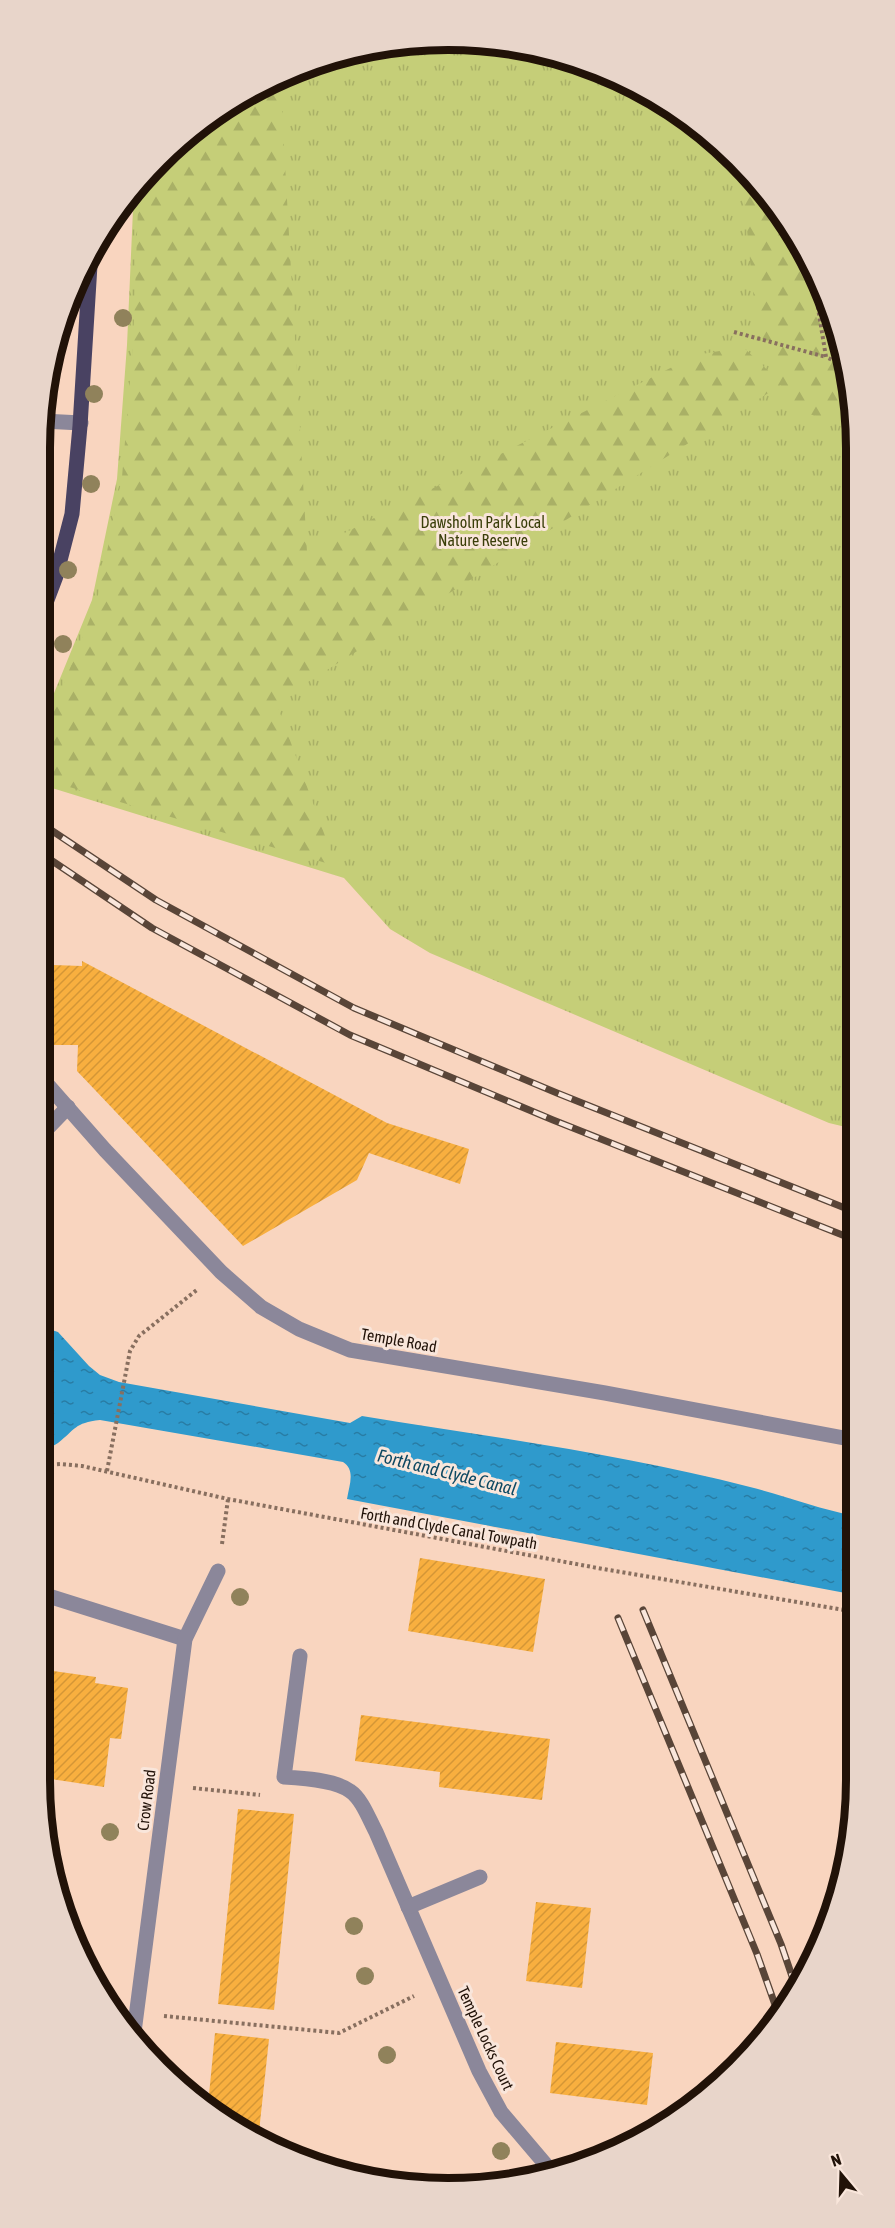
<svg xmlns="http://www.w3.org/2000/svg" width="895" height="2228" viewBox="0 0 895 2228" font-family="'Asap Condensed',sans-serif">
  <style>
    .grass { fill: url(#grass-tufts) }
    .forest { fill: url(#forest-firs) }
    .water { fill: url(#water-ripples) }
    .building { fill: url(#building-hatch) }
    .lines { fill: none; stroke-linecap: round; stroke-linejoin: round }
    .path { stroke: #886f5f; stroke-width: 4; stroke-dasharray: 3 3; stroke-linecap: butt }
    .minor { stroke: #8b879a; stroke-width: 15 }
    .major { stroke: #494262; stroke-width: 15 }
    .rail-casing { stroke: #594538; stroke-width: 7 }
    .rail { stroke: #f9e6db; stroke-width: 4.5; stroke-dasharray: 14; stroke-linecap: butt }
    .tree { fill: #90825b }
    .labels { text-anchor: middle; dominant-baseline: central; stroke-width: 6; stroke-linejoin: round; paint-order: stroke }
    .park-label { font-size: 16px; fill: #3a3e09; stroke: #f9e6db }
    .street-label { font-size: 16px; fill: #211208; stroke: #f9e6db }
    .water-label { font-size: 18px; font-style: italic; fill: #0e4862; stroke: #f9e6db }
    .rim { fill: none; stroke: #211208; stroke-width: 8 }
  </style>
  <defs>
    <pattern id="grass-tufts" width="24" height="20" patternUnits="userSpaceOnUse" patternTransform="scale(1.5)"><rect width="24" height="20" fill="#c5ce78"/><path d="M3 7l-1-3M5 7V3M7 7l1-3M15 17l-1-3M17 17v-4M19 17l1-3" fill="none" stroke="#a9b066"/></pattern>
    <pattern id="forest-firs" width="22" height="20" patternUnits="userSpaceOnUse" patternTransform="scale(1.5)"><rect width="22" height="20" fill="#c5ce78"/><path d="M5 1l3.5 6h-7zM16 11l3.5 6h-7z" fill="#a9b066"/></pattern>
    <pattern id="water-ripples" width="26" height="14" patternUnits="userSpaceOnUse" patternTransform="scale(1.5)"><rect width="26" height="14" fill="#2f9acc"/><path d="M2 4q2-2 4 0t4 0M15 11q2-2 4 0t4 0" fill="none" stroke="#287ca4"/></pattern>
    <pattern id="building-hatch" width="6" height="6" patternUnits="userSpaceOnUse" patternTransform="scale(1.5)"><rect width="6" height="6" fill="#f8af3f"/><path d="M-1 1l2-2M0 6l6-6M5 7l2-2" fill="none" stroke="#d49636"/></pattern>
  </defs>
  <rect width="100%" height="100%" fill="#f9d5bf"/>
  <path class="grass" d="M 420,40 L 500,42 L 578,61 L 674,108 L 755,178 L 825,291 L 852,394 L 854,1129 L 829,1123 L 430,953 L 390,929 L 344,878 L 39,784 L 39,730 L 92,600 L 117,479 L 127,345 L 134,187 L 140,178 L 199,124 L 267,81 L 341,53 Z"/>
  <path class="forest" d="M 280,76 L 307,552 L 696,355 L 743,347 L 779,381 L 756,322 L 743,188 L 744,169 L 755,178 L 825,291 L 852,394 L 853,426 L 794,410 L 781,385 L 276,702 L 336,866 L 39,778 L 39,745 L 97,601 L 122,477 L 133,345 L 139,180 C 175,141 230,95 280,76 Z"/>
  <path class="water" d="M 39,1326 L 58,1332 L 89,1366 L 100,1375 L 119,1382 L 350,1423 L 362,1416 C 491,1437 623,1454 750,1487 C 785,1496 819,1509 855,1516 L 856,1595 L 347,1499 C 349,1486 356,1470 343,1462 L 100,1420 C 74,1423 76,1429 58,1443 C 53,1447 45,1448 39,1450 Z"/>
  <g class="building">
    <path d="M 82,961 L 387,1123 L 469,1149 L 460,1184 L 369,1153 L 357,1180 L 243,1246 L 77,1071 L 78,1045 L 54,1045 L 53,965 L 82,966 Z"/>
    <path d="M 420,1558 L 545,1579 L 533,1652 L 408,1631 Z"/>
    <path d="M 39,1669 L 96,1677 L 95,1683 L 128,1688 L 121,1739 L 110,1738 L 104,1787 L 51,1779 L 53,1763 L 39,1761 Z"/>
    <path d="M 361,1715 L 550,1739 L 542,1800 L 439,1787 L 440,1772 L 355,1761 Z"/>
    <path d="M 238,1809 L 294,1814 L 274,2010 L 218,2004 Z"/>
    <path d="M 536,1902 L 591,1908 L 582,1988 L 526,1981 Z"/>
    <path d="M 215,2033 L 269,2039 L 258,2141 L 244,2134 L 208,2105 Z"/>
    <path d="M 556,2042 L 653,2053 L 647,2105 L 550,2093 Z"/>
  </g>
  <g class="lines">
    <g class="path">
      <path d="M 812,271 L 826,357 L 845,366"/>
      <path d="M 734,332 L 826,357"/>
      <path d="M 39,1465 L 60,1464 L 82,1466 L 228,1499 L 603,1569 L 856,1612"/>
      <path d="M 107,1471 L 130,1351 L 139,1336 L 198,1289"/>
      <path d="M 222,1544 L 228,1499"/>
      <path d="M 193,1788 L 260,1795"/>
      <path d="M 164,2016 L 339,2033 L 414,1996"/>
    </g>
    <g class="minor">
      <path d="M 43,421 L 81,423"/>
      <path d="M 39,1075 L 105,1150 L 221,1272 L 261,1307 L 299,1329 L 350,1350 L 605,1393 L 855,1440"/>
      <path d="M 39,1137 L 68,1107"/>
      <path d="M 39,1593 L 185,1639"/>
      <path d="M 300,1656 L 284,1777 C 303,1778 335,1780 350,1791 C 362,1799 369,1819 376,1832 L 479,2071 L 501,2112 L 552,2172"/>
      <path d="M 408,1907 L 480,1877"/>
      <path d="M 133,2040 L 185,1639 L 218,1571"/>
    </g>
    <path class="major" d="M 39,621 L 56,576 L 72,514 L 80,426 L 91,249"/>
    <defs>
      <g id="rail">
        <path d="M 39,822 L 156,900 L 354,1008 L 557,1093 L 855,1212"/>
        <path d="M 39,852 L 152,928 L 350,1035 L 553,1120 L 855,1240"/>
        <path d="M 643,1610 L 781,1944 L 795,1985"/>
        <path d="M 618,1618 L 757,1954 L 779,2016"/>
      </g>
    </defs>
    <use href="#rail" class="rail-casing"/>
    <use href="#rail" class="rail"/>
  </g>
  <g class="tree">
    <circle cx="123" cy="318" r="9"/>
    <circle cx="94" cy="394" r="9"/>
    <circle cx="91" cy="484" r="9"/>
    <circle cx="68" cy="570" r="9"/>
    <circle cx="63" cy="644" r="9"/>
    <circle cx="240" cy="1597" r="9"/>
    <circle cx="110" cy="1832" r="9"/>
    <circle cx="354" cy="1926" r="9"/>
    <circle cx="365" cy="1976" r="9"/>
    <circle cx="387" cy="2055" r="9"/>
    <circle cx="501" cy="2151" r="9"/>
  </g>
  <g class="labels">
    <g class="park-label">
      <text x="483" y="522">Dawsholm Park Local<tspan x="483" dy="18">Nature Reserve</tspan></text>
    </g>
    <g class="street-label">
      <text transform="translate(399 1340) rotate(10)">Temple Road</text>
      <text transform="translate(449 1528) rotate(10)">Forth and Clyde Canal Towpath</text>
      <text transform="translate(146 1800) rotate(-83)">Crow Road</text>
      <text transform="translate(486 2038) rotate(65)">Temple Locks Court</text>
    </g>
    <g class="water-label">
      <text transform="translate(447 1472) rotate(14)">Forth and Clyde Canal</text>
    </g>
  </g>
  <path d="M0 0H895V2228H0ZM448 50H448A398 398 0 0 1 846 448V1780A398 398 0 0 1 448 2178H448A398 398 0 0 1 50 1780V448A398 398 0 0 1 448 50Z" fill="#e8d5ca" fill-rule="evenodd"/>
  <path class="rim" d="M448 50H448A398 398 0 0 1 846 448V1780A398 398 0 0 1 448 2178H448A398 398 0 0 1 50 1780V448A398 398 0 0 1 448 50Z"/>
  <g transform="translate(841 2174) rotate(341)" stroke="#f9e6db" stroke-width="4.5" paint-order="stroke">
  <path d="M0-4.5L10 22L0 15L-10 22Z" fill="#211208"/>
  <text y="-9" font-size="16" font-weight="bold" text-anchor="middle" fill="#211208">N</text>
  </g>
</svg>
